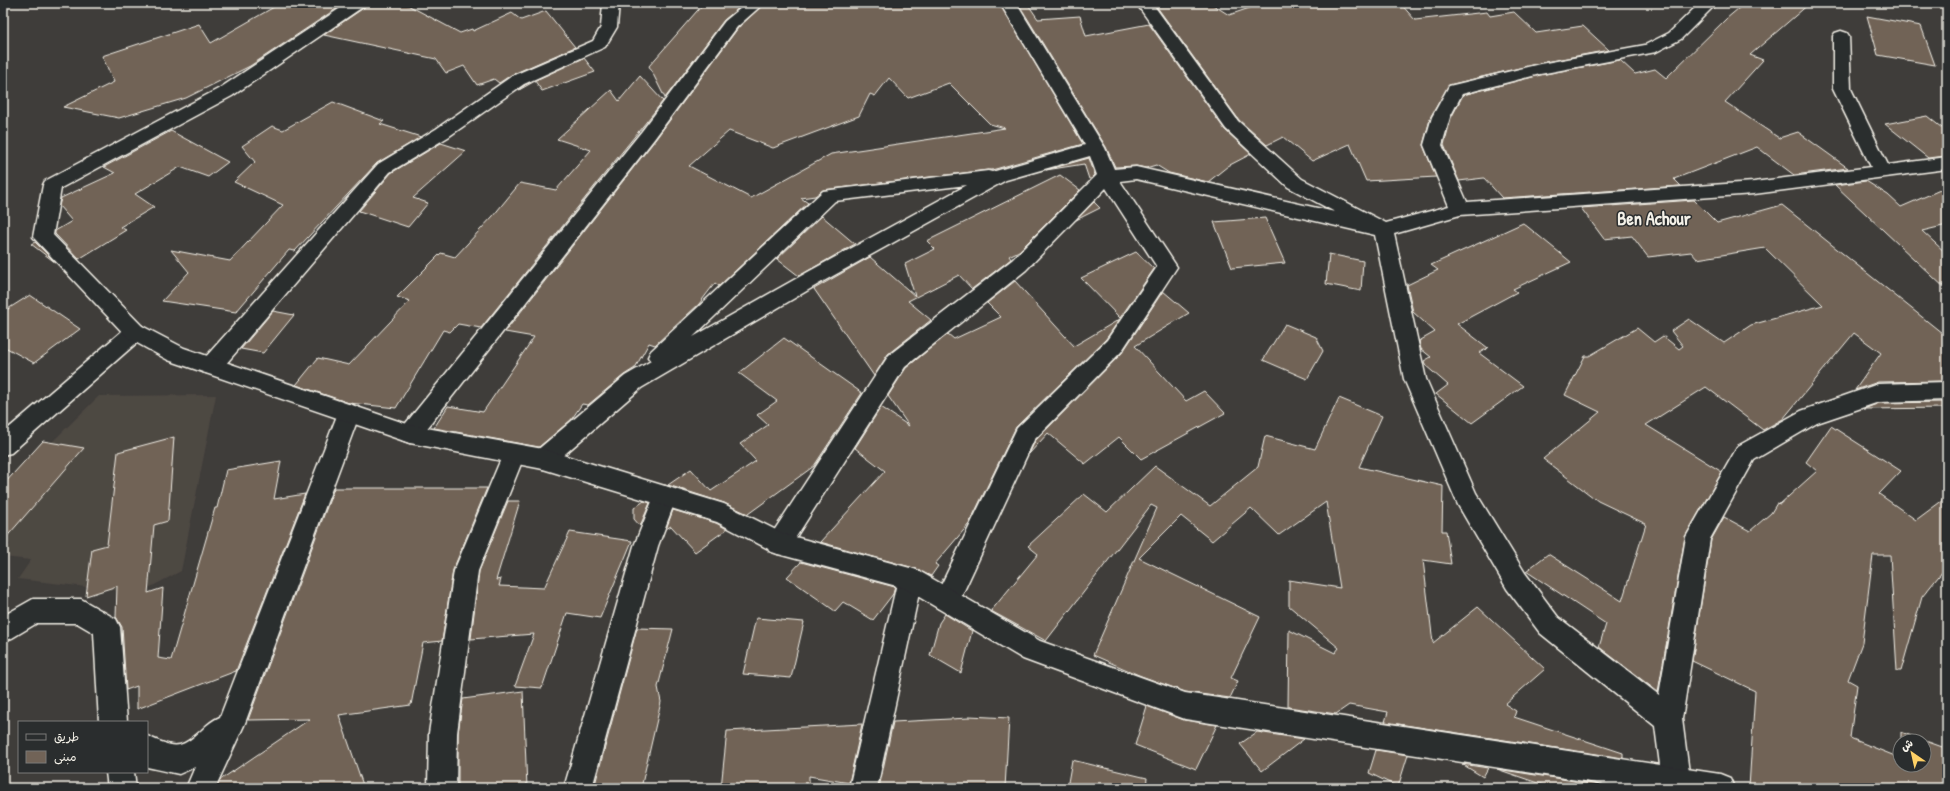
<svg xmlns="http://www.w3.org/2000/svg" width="1950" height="791" viewBox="0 0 1950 791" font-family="'Patrick Hand','Playpen Sans Arabic',sans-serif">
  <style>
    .built { fill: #4e4843 }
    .building { fill: #716357; stroke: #f4f1e8; fill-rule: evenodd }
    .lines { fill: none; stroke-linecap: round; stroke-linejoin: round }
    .street-casing { stroke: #f4f1e8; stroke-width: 3 }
    .secondary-casing { stroke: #f4f1e8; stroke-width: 3 }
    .street { fill: #2a2d2e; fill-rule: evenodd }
    .secondary { fill: #2a2d2e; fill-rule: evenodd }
    .labels { text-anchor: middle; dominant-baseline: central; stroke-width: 3; stroke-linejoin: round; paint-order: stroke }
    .district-label { font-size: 18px; font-weight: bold; fill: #f4f1e8; stroke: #2a2d2e }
  </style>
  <rect width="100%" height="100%" fill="#3f3d3a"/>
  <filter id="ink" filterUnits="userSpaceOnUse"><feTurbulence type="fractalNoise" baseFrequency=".025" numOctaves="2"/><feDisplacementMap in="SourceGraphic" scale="8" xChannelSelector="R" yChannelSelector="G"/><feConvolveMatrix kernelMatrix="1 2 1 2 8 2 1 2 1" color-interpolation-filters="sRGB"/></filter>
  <g filter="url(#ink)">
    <path class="built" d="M 216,395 L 181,571 L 139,593 L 18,579 L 31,560 L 3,557 L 3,553 L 10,544 L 3,542 L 3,490 L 99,396 Z"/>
    <g class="building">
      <path d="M 281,3 L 345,3 L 250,66 L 186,98 L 119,118 L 63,107 L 114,82 L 102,56 L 199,24 L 211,43 Z"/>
      <path d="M 367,3 L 404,3 L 460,33 L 472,29 L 473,31 L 512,13 L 521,20 L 546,11 L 575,47 L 511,75 L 499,83 L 494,79 L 477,85 L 464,66 L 446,73 L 436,59 L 324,35 L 365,7 Z"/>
      <path d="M 704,3 L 745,3 L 724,20 L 665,98 L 649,66 Z"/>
      <path d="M 765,3 L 999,3 L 1083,144 L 992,170 L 988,170 L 823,190 L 815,196 L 801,198 L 808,203 L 719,286 L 715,283 L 699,304 L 655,345 L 649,343 L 635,368 L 624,375 L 588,405 L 582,404 L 571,420 L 539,447 L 434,428 L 448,406 L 483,412 L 534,337 L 505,332 L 655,140 L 738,28 ZM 889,78 L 908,98 L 949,83 L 990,124 L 1005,128 L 831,154 L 751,198 L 689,166 L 729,131 L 773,148 L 859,116 L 870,94 L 875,96 Z"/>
      <path d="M 1018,3 L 1027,3 L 1038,19 L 1080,16 L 1086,36 L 1149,24 L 1225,130 L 1251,154 L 1228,166 L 1208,182 L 1169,173 L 1156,165 L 1146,168 L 1136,166 L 1115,167 L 1106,147 Z"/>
      <path d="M 1154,3 L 1210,3 L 1229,15 L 1264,3 L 1400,3 L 1415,20 L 1487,12 L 1490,16 L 1514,12 L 1536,33 L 1583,26 L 1609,50 L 1540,63 L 1449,85 L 1431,116 L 1423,145 L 1436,177 L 1366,181 L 1350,144 L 1312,161 L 1283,137 L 1267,145 L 1239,120 Z"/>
      <path d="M 1745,3 L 1810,3 L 1750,55 L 1763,60 L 1725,102 L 1779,138 L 1798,132 L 1848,168 L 1794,175 L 1757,147 L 1674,179 L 1681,186 L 1502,198 L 1484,178 L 1459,181 L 1444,145 L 1451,118 L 1463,95 L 1540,75 L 1620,60 L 1635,74 L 1655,69 L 1666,78 L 1726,19 Z"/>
      <path d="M 1867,16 L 1921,26 L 1935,65 L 1878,55 Z"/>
      <path d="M 584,58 L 595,72 L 542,91 L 535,81 L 519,90 L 525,85 Z"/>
      <path d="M 640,76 L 663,101 L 481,328 L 458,324 L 450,332 L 443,330 L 396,408 L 349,403 L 296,385 L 318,358 L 349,365 L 410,301 L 397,297 L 441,253 L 455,257 L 493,216 L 520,183 L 556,190 L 591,150 L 557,139 L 611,90 L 619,101 Z"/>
      <path d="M 333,102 L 384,121 L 380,124 L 421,137 L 377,163 L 295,251 L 289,250 L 236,312 L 162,301 L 189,272 L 171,250 L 230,261 L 283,205 L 234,182 L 255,162 L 242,146 L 272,126 L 283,130 Z"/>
      <path d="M 1927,116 L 1947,132 L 1947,156 L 1928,158 L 1885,124 Z"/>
      <path d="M 171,131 L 228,162 L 208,177 L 180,167 L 135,194 L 154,207 L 120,227 L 126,230 L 79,259 L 55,234 L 55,231 L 72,221 L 59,206 L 61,198 L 115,173 L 104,167 Z"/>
      <path d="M 441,143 L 466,151 L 413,198 L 428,203 L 408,227 L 359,211 L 391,173 Z"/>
      <path d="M 1089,158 L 1095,175 L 1091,179 L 1089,179 L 1084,164 L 1046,170 Z"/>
      <path d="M 1060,175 L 1080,190 L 1019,251 L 1009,256 L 1011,259 L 972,289 L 959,275 L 908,301 L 931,320 L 888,354 L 874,376 L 814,289 L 870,257 L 915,296 L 905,264 L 935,249 L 927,241 Z"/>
      <path d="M 1866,181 L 1888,195 L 1901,207 L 1947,187 L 1947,225 L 1922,231 L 1947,254 L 1947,290 L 1835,185 Z"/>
      <path d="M 1694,200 L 1717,223 L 1782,205 L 1947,337 L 1947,381 L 1878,382 L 1855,390 L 1881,353 L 1854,333 L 1783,419 L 1763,430 L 1706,387 L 1646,425 L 1722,472 L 1685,537 L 1658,692 L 1599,647 L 1606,624 L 1526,571 L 1548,554 L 1622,601 L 1646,524 L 1598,501 L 1543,459 L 1600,412 L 1565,395 L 1585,356 L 1589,356 L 1637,328 L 1654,342 L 1663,336 L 1679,349 L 1683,346 L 1671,331 L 1689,319 L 1724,343 L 1751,325 L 1823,305 L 1765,248 L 1697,259 L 1691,252 L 1648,257 L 1632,236 L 1604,239 L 1581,208 Z"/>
      <path d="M 1094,202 L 1100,208 L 1076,220 Z"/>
      <path d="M 822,216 L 855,244 L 799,276 L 777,259 Z"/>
      <path d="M 1265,218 L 1285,263 L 1232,268 L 1214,222 Z"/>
      <path d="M 1523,223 L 1571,262 L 1513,289 L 1517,292 L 1457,324 L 1488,348 L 1479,353 L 1523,386 L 1472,423 L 1436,394 L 1448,385 L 1425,365 L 1424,361 L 1431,357 L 1421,349 L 1419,341 L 1435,332 L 1413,312 L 1407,285 L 1438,270 L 1431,265 Z"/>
      <path d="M 35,242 L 56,263 L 31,244 Z"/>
      <path d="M 1136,252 L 1154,269 L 1120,318 L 1081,278 Z"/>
      <path d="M 1329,254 L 1363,261 L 1361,291 L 1326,284 Z"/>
      <path d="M 1015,281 L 1074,346 L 1120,319 L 1106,339 L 1016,427 L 969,524 L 935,564 L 938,566 L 931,576 L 910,567 L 820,542 L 885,471 L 855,448 L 881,407 L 909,426 L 888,396 L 906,368 L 948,334 L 954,339 L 1001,317 L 987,303 Z"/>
      <path d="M 1163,291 L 1189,313 L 1135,346 L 1186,401 L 1204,391 L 1225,413 L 1141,459 L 1119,437 L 1085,464 L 1048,433 L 1029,454 L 1035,441 L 1122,353 Z"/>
      <path d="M 30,295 L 80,329 L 34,363 L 3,346 L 3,312 Z"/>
      <path d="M 273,311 L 294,315 L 263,353 L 241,349 Z"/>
      <path d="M 1285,324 L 1316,337 L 1323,351 L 1307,379 L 1263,360 Z"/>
      <path d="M 784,338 L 862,393 L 814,466 L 748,514 L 724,503 L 668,485 L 691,469 L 711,491 L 756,461 L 740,444 L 768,425 L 757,415 L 777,401 L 739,373 Z"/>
      <path d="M 1339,398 L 1382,416 L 1359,467 L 1443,486 L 1442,531 L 1446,531 L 1451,564 L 1423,560 L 1433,643 L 1478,607 L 1545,669 L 1505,704 L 1516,711 L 1514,717 L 1623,753 L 1623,758 L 1385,722 L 1388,712 L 1349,705 L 1336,714 L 1288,707 L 1289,630 L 1335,653 L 1339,648 L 1289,606 L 1289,580 L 1340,588 L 1326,502 L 1279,535 L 1251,508 L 1212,541 L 1181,516 L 1139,558 L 1260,617 L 1231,678 L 1238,681 L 1230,698 L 1185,692 L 1141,676 L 1093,655 L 1157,508 L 1151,505 L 1046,641 L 991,611 L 1038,554 L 1028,546 L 1084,494 L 1107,512 L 1155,466 L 1210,506 L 1258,467 L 1265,436 L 1315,449 Z"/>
      <path d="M 1947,402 L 1947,408 L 1864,409 L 1879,403 Z"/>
      <path d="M 1831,426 L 1901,471 L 1879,494 L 1916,520 L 1947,497 L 1947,566 L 1922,597 L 1901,671 L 1897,671 L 1890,555 L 1873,555 L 1862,643 L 1848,680 L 1857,685 L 1850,738 L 1900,758 L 1900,765 L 1924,765 L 1924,741 L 1901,741 L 1901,732 L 1945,748 L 1947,788 L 1749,788 L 1755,691 L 1692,661 L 1711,540 L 1724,517 L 1750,531 L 1771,513 L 1777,503 L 1780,504 L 1817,471 L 1806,462 Z"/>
      <path d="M 174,437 L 168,521 L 154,525 L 148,593 L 163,588 L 158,658 L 171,660 L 215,508 L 217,508 L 226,470 L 281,461 L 274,499 L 305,494 L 236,671 L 137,709 L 137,686 L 126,690 L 122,627 L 116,617 L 117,586 L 86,596 L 92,549 L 107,545 L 118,452 Z"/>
      <path d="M 43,441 L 84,448 L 3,541 L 3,485 Z"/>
      <path d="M 334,488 L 487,488 L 453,570 L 442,641 L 423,643 L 411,705 L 339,715 L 364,788 L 217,788 L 220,780 L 310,719 L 248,720 Z"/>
      <path d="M 508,501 L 520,501 L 496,580 L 501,579 L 499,586 L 544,588 L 570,532 L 632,541 L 600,618 L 567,613 L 542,688 L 515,686 L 534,634 L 471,639 L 479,571 Z"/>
      <path d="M 644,501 L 650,503 L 640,526 L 634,519 L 634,508 Z"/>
      <path d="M 673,510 L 716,523 L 727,529 L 695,552 L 671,526 L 666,529 Z"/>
      <path d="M 801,562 L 895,587 L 893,594 L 873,620 L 843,602 L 835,611 L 787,577 Z"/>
      <path d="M 945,614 L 972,631 L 961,673 L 930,655 L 939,623 Z"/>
      <path d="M 756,618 L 804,622 L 791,678 L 743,674 Z"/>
      <path d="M 637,628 L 673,629 L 658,687 L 661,702 L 641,788 L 594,788 Z"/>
      <path d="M 523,691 L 527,788 L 458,788 L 458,733 L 463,699 Z"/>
      <path d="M 1147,706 L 1184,720 L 1217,725 L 1196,769 L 1135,745 Z"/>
      <path d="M 969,716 L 1009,718 L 1005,788 L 879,788 L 893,722 L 969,718 Z"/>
      <path d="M 862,724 L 849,783 L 809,776 L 809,784 L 721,788 L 727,731 Z"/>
      <path d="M 1257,732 L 1304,739 L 1262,771 L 1240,744 Z"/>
      <path d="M 1376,750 L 1408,755 L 1398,787 L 1369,773 Z"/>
      <path d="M 1072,760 L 1147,778 L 1146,788 L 1067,788 Z"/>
      <path d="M 1462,764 L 1488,768 L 1483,777 Z"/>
      <path d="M 1497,769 L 1619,788 L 1552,788 Z"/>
    </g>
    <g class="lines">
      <defs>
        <g id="street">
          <path d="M 603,3 L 619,3 L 617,27 L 605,47 L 524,84 L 448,137 L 390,172 L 219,372 L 211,374 L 203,372 L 200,366 L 203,360 L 378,164 L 436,129 L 512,76 L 593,41 L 601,27 Z"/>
          <path d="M 747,3 L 764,3 L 737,27 L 654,139 L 418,440 L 410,443 L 402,440 L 399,434 L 402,428 L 642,131 L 725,21 Z"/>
          <path d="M 1000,3 L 1016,3 L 1105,148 L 1114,169 L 1136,167 L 1335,212 L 1288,187 L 1226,129 L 1136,3 L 1152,3 L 1238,121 L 1302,179 L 1386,223 L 1449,206 L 1424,145 L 1432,117 L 1449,86 L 1540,64 L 1645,45 L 1669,33 L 1700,3 L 1717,3 L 1681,39 L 1656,52 L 1540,74 L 1462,94 L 1450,117 L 1442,145 L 1467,202 L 1754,182 L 1871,167 L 1833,89 L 1833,36 L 1835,33 L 1841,31 L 1847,33 L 1849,36 L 1851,89 L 1888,165 L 1947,157 L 1947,169 L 1754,194 L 1460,215 L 1394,234 L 1426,379 L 1476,493 L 1525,573 L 1558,617 L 1659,695 L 1686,537 L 1738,446 L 1801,411 L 1878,384 L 1947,382 L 1947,400 L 1879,402 L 1817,423 L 1754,460 L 1710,539 L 1682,719 L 1691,788 L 1663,788 L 1655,726 L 1540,633 L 1507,589 L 1458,505 L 1404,379 L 1375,235 L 1136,179 L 1120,181 L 1177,267 L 1121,352 L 1034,440 L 956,608 L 947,611 L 938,608 L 934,600 L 1017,428 L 1107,340 L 1157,267 L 1106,188 L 1026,270 L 905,367 L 787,551 L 778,554 L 769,551 L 766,543 L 889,355 L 1012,260 L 1097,175 L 1090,156 L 1006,180 L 822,282 L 641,388 L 551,466 L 543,469 L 535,466 L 531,459 L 535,452 L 625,376 L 651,361 L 648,357 L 651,351 L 823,191 L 988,171 L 992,172 L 1085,145 ZM 967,185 L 808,272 L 693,337 L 835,201 Z"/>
          <path d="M 135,324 L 142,326 L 145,332 L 142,338 L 11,453 L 3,455 L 3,433 L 128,326 Z"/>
          <path d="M 349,404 L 357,407 L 360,413 L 245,723 L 215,788 L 186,788 L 195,767 L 179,774 L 147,767 L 147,736 C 175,748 179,751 202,730 C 208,724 213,720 220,717 L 338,413 L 341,407 Z"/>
          <path d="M 514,445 L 522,447 L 525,454 L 478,571 L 457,733 L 456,788 L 428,788 L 429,733 L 454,571 L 503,454 L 506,447 Z"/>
          <path d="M 665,486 L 673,489 L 677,496 L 658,546 L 592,788 L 564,788 L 634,546 L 657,489 Z"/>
          <path d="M 910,568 L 919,571 L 922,579 L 877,788 L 849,788 L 898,579 L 901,571 Z"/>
          <path d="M 33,599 L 81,599 L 116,619 L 120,627 L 127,722 L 99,722 L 94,633 L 77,623 L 37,623 L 12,638 L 3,642 L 3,616 Z"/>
          <path d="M 106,772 L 134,772 L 136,788 L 108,788 Z"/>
        </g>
        <path id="secondary" d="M 348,3 L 366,3 L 364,6 L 232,96 L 61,188 L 53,235 L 142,326 L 184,348 L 410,425 L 543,449 L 724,504 L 784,534 L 910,568 L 919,571 L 1040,641 L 1185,693 L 1720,774 L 1730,778 L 1734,788 L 1629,788 L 1185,719 L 1023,659 L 904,588 L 778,554 L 717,522 L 543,469 L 410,443 L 168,360 L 128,338 L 33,237 L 43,185 L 45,181 L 220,88 Z"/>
      </defs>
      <use href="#street" class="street-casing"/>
      <use href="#secondary" class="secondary-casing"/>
      <use href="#street" class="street"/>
      <use href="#secondary" class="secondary"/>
    </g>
  </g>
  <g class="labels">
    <g class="district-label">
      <text x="1654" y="218">Ben Achour</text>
    </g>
  </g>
  <rect width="1950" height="791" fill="none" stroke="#2a2d2e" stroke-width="16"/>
  <rect x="8" y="8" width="1934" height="775" fill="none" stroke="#f4f1e8" stroke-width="1.5" filter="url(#ink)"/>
  <rect x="18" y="721" width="130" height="52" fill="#2a2d2e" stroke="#7b7b78"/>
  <rect x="26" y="734" width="20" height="6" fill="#2a2d2e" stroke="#7b7b78"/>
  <text x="54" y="741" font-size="12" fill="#f4f1e8">طريق</text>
  <rect x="26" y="751" width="20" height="12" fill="#716357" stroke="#7b7b78"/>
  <text x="54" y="761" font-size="12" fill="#f4f1e8">مبنى</text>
  <g transform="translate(1912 753) rotate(326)"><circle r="19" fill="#2a2d2e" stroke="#7b7b78"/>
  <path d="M0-3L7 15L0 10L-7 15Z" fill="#ffd166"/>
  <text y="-6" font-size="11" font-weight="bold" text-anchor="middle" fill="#f4f1e8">ش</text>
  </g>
</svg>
